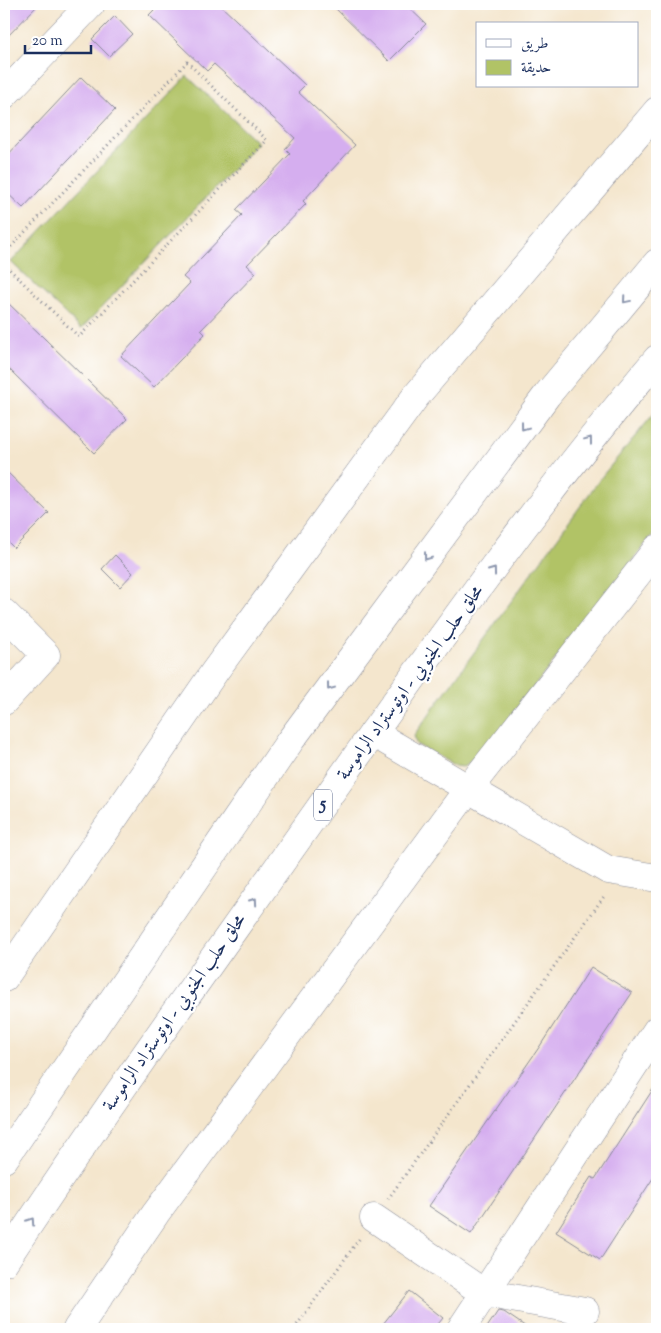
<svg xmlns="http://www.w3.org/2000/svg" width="661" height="1333" viewBox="0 0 661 1333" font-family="'Sorts Mill Goudy',Amiri,serif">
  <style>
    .green { fill: #b1c366; stroke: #667962 }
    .building { fill: #d5aeef }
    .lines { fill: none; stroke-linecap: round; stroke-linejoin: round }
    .minor-casing { stroke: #888a96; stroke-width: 29 }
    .highway-casing { stroke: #888a96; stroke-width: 29 }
    .path { stroke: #888a96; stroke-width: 3; stroke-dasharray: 1 4; stroke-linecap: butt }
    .minor { stroke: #fff; stroke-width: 28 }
    .highway { stroke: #fff; stroke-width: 28 }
    .oneway { stroke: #8d97ae }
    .labels { text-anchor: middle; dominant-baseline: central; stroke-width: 4.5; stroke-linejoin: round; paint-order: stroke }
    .shield { fill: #fff; stroke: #5f6d8e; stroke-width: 1 }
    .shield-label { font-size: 18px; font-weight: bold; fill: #1b2f5e }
    .street-label { font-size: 19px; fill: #1b2f5e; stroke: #fff }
  </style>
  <rect width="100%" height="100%" fill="#fff"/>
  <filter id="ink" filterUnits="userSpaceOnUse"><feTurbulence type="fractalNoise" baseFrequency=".02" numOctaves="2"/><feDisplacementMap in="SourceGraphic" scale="10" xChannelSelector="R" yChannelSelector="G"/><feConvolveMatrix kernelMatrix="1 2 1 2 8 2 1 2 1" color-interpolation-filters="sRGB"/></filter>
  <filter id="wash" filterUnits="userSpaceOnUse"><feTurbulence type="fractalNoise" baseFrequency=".0096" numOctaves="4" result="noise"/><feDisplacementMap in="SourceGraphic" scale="20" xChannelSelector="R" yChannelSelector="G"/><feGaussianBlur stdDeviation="1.12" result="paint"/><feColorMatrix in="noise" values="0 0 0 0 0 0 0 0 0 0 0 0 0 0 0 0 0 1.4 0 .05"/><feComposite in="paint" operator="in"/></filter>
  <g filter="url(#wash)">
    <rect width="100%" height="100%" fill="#f4e6cd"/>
    <g class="green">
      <path d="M 187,76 L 258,143 L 81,329 L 11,262 Z"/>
      <path d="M 657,410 L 657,529 L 483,752 L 463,767 L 456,766 L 416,744 L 414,735 L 603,475 Z"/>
    </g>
    <g id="blocks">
      <g class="building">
        <path d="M 4,4 L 39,4 L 4,40 Z"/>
        <path d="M 160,4 L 219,4 L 305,85 L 298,92 L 355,145 L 303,201 L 306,204 L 247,265 L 256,273 L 201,330 L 205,334 L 154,387 L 121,356 L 190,283 L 183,277 L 242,215 L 236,210 L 290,154 L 285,149 L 295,138 L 214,64 L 207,71 L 149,15 Z"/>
        <path d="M 331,4 L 405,4 L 426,24 L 389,61 Z"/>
        <path d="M 115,16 L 132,34 L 109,56 L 92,39 Z"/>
        <path d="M 81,77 L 115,110 L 23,208 L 4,190 L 4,159 Z"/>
        <path d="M 4,299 L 127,419 L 94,453 L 4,364 Z"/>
        <path d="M 4,469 L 49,513 L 14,548 L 4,538 Z"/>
        <path d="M 115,555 L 133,573 L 120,587 L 102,569 Z"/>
        <path d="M 591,967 L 632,993 L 471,1234 L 429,1206 L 540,1046 Z"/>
        <path d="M 657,1083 L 657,1172 L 600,1260 L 556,1232 L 591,1177 L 595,1179 Z"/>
        <path d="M 409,1291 L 443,1318 L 434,1329 L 379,1329 Z"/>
        <path d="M 498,1311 L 504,1312 L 529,1329 L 486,1329 Z"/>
      </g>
    </g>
  </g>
  <g filter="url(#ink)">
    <use href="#blocks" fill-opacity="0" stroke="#888a96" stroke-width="1"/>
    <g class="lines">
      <defs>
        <g id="minor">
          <path d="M 4,95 L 91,4"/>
          <path d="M 4,613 L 46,655 L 4,701"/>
          <path d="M 373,733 L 608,870 L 657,878"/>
          <path d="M 4,978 L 215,671 L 416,396 L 657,111"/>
          <path d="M 374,1218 L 484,1293 L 585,1311"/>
          <path d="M 77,1329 L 156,1213 L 469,788 L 657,549"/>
          <path d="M 461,1329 L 657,1030"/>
        </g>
        <g id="highway">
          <path d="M 4,1159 L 290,741 L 547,395 L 657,263"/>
          <path d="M 4,1262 C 107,1106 216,955 324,802 C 431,652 538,500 657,359"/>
        </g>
      </defs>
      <use href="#minor" class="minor-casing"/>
      <use href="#highway" class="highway-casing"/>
      <g class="path">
        <path d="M 4,254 L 187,62 L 267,140 L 79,337 L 4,264"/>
        <path d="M 388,1199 L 605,895"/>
        <path d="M 294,1329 L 360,1238"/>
      </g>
      <use href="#minor" class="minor"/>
      <use href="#highway" class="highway"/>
    </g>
    <defs><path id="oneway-chevron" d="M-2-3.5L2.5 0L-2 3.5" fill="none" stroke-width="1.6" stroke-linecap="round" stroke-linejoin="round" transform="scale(1.25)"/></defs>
    <g class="oneway">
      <use href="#oneway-chevron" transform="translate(626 300) rotate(130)"/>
      <use href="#oneway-chevron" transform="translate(524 427) rotate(127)"/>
      <use href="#oneway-chevron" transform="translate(589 440) rotate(-53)"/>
      <use href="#oneway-chevron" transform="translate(427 557) rotate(127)"/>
      <use href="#oneway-chevron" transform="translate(493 571) rotate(-54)"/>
      <use href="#oneway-chevron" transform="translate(330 687) rotate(127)"/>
      <use href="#oneway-chevron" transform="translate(254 901) rotate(-55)"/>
      <use href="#oneway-chevron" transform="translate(31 1221) rotate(-56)"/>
    </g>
  </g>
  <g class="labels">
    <rect class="shield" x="314" y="789.5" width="18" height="31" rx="4"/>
    <g class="shield-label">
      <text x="323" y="805">5</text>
    </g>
    <g class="street-label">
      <text transform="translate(411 683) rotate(-54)">محلق حلب الجنوبي - اوتوستراد الراموسة</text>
      <text transform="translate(175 1013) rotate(-55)">محلق حلب الجنوبي - اوتوستراد الراموسة</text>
    </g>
  </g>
  <rect width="661" height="1333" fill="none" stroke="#fff" stroke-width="20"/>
  <rect x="476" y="22" width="162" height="65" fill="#ffffff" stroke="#a4acbf"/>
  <rect x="486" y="39" width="25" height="8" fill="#ffffff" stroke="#a4acbf"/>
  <text x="521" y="48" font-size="15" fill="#1b2f5e">طريق</text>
  <rect x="486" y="60" width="25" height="15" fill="#b1c366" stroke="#a4acbf"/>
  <text x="521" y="72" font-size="15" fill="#1b2f5e">حديقة</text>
  <path d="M25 45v8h66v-8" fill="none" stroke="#1b2f5e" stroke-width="2.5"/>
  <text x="32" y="45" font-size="15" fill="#1b2f5e" stroke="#ffffff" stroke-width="4" paint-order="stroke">20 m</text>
</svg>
